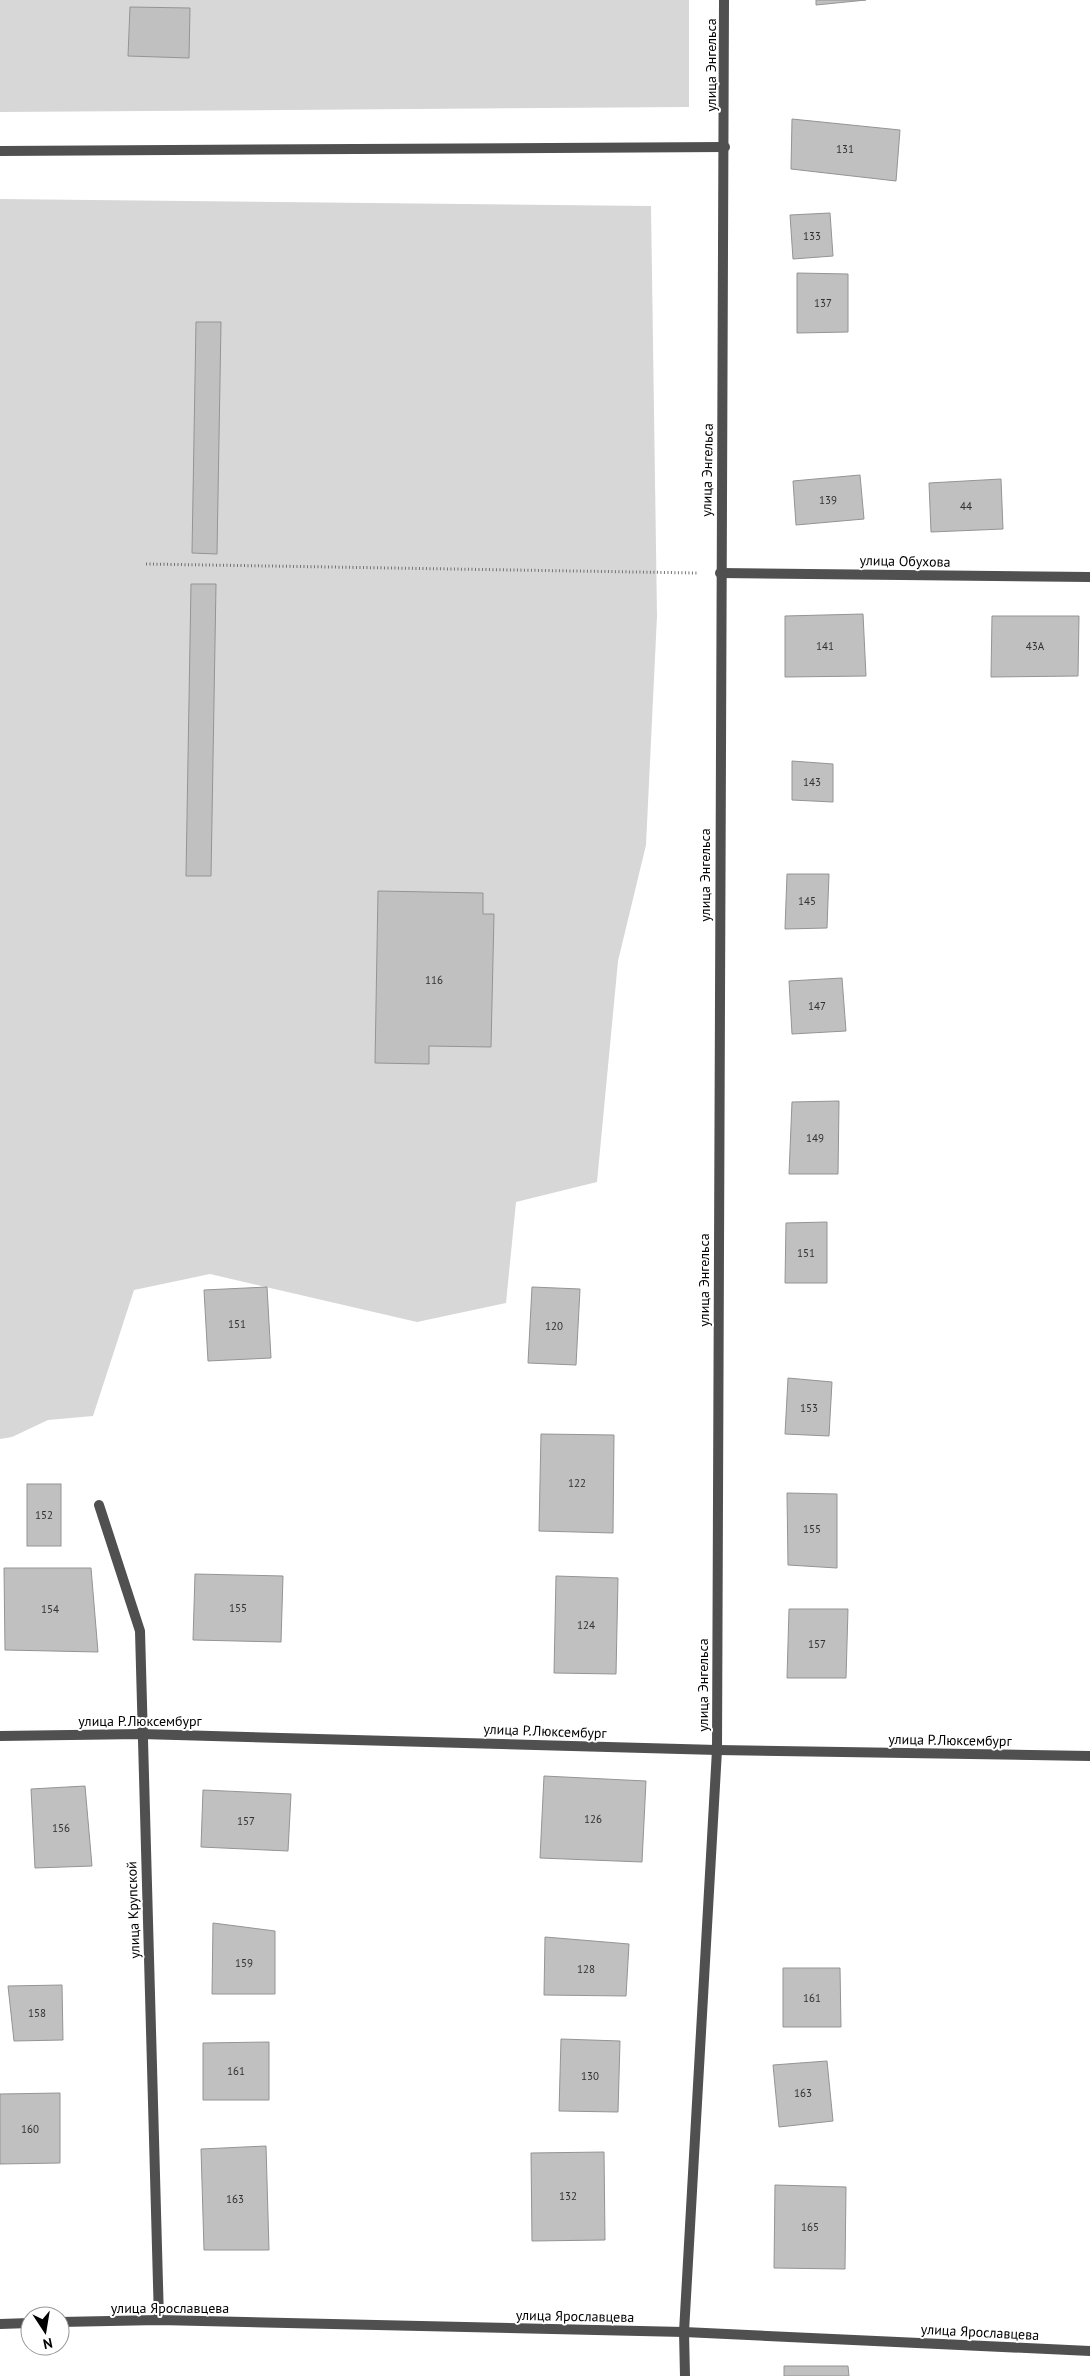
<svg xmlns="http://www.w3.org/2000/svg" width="1090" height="2376" viewBox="0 0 1090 2376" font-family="'PT Sans',sans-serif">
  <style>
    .green { fill: #d7d7d7 }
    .building { fill: #c0c0c0; stroke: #949494 }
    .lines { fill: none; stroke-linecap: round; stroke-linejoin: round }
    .path { stroke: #727272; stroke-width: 3; stroke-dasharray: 1 2.5; stroke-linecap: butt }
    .minor { stroke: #505050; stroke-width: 10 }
    .tertiary { stroke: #505050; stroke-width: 10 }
    .labels { text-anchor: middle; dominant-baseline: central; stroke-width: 4; stroke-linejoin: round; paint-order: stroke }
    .number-label { font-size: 11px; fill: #303030 }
    .street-label { font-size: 14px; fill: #000; stroke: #fff }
  </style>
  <rect width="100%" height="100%" fill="#fff"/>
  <g class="green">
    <path d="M 0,0 L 689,0 L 689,107 L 0,112 Z"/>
    <path d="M 0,199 L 651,206 L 657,616 L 646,845 L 618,961 L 597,1182 L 516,1202 L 506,1303 L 417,1322 L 210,1274 L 134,1290 L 93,1416 L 48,1420 L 12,1437 L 0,1439 Z"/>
  </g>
  <g class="building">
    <path d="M 816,0 L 866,0 L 816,5 Z"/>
    <path d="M 130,7 L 190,8 L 189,58 L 128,56 Z"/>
    <path d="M 792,119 L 900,130 L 896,181 L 791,169 Z"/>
    <path d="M 830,213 L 833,256 L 793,259 L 790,215 Z"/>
    <path d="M 797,273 L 848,274 L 848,332 L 797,333 Z"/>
    <path d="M 196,322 L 221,322 L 217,554 L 192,553 Z"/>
    <path d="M 860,475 L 864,519 L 796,525 L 793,481 Z"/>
    <path d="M 1001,479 L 1003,529 L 931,532 L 929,483 Z"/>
    <path d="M 191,584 L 216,584 L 211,876 L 186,876 Z"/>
    <path d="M 863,614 L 866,676 L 785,677 L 785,616 Z"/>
    <path d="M 992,616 L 1079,616 L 1078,676 L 991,677 Z"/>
    <path d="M 792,761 L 833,764 L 833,802 L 792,800 Z"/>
    <path d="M 787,874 L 829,874 L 827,928 L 785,929 Z"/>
    <path d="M 378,891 L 483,893 L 483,914 L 494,914 L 491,1047 L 429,1046 L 429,1064 L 375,1063 Z"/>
    <path d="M 842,978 L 846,1031 L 792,1034 L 789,981 Z"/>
    <path d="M 839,1101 L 838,1174 L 789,1174 L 792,1102 Z"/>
    <path d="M 827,1222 L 827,1283 L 785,1283 L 786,1223 Z"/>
    <path d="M 267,1287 L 271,1358 L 208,1361 L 204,1290 Z"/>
    <path d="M 532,1287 L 580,1289 L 576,1365 L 528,1363 Z"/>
    <path d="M 788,1378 L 832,1382 L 829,1436 L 785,1434 Z"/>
    <path d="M 541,1434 L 614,1435 L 613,1533 L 539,1531 Z"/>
    <rect x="27" y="1484" width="34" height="62"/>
    <path d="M 787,1493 L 837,1494 L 837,1568 L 788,1565 Z"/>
    <path d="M 4,1568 L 91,1568 L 98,1652 L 5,1650 Z"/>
    <path d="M 195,1574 L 283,1576 L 281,1642 L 193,1640 Z"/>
    <path d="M 556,1576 L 618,1578 L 616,1674 L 554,1673 Z"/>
    <path d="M 789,1609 L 848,1609 L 846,1678 L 787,1678 Z"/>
    <path d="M 544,1776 L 646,1781 L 642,1862 L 540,1858 Z"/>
    <path d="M 85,1786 L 92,1866 L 35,1868 L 31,1789 Z"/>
    <path d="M 203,1790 L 291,1794 L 288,1851 L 201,1847 Z"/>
    <path d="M 213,1923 L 275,1931 L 275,1994 L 212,1994 Z"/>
    <path d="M 545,1937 L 629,1944 L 626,1996 L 544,1995 Z"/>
    <path d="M 783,1968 L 840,1968 L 841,2027 L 783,2027 Z"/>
    <path d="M 62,1985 L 63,2040 L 14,2041 L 8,1986 Z"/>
    <path d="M 561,2039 L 620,2041 L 618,2112 L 559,2111 Z"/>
    <path d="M 269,2042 L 269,2100 L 203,2100 L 203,2043 Z"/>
    <path d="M 827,2061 L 833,2121 L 779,2127 L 773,2065 Z"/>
    <path d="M 60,2093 L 60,2163 L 0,2164 L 0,2094 Z"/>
    <path d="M 266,2146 L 269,2250 L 204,2250 L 201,2149 Z"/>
    <path d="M 604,2152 L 605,2240 L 532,2241 L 531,2153 Z"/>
    <path d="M 775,2185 L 846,2187 L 845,2269 L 774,2268 Z"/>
    <path d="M 784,2366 L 848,2366 L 849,2376 L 784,2376 Z"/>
  </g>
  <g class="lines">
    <path class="path" d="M 146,564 L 697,573"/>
    <g class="minor">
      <path d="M 720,573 L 1090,577"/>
      <path d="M 99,1505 L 140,1631 L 159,2320"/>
      <path d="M 0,1736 L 141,1734 L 717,1750 L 1090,1756"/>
      <path d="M 60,2322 L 159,2320 L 684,2332 L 1090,2351"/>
      <path d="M 0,2324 L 30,2323"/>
    </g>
    <g class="tertiary">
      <path d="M 0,151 L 725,147"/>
      <path d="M 685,2376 L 684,2332 L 717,1750 L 724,0"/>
    </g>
  </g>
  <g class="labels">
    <g class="number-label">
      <text x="845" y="149">131</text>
      <text x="812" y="236">133</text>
      <text x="823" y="303">137</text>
      <text x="828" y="500">139</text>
      <text x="966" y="506">44</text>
      <text x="825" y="646">141</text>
      <text x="1035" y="646">43А</text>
      <text x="812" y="782">143</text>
      <text x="807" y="901">145</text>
      <text x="434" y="980">116</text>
      <text x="817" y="1006">147</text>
      <text x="815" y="1138">149</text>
      <text x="806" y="1253">151</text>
      <text x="237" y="1324">151</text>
      <text x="554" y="1326">120</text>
      <text x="809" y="1408">153</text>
      <text x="577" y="1483">122</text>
      <text x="44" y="1515">152</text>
      <text x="812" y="1529">155</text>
      <text x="238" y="1608">155</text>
      <text x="50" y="1609">154</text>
      <text x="586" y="1625">124</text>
      <text x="817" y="1644">157</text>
      <text x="593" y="1819">126</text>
      <text x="246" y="1821">157</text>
      <text x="61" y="1828">156</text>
      <text x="244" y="1963">159</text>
      <text x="586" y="1969">128</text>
      <text x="812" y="1998">161</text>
      <text x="37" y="2013">158</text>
      <text x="236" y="2071">161</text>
      <text x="590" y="2076">130</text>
      <text x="803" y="2093">163</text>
      <text x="30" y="2129">160</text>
      <text x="568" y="2196">132</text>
      <text x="235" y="2199">163</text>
      <text x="810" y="2227">165</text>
    </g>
    <g class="street-label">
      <text transform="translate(711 65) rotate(-90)">улица Энгельса</text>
      <text transform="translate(707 470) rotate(-89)">улица Энгельса</text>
      <text transform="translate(905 561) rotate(1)">улица Обухова</text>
      <text transform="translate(705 875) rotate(-90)">улица Энгельса</text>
      <text transform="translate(704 1280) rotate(-90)">улица Энгельса</text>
      <text transform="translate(703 1685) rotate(-90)">улица Энгельса</text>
      <text x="140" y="1721">улица Р.Люксембург</text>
      <text transform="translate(545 1731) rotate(2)">улица Р.Люксембург</text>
      <text transform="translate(950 1740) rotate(1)">улица Р.Люксембург</text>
      <text transform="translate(133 1910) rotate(-92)">улица Крупской</text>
      <text x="170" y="2308">улица Ярославцева</text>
      <text transform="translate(575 2316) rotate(1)">улица Ярославцева</text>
      <text transform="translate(980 2332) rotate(3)">улица Ярославцева</text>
    </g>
  </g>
  <g transform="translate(45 2331) rotate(168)"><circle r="24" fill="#ffffff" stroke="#999999"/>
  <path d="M0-4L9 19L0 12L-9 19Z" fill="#000000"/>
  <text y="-8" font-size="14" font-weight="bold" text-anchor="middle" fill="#000000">N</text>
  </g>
</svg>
